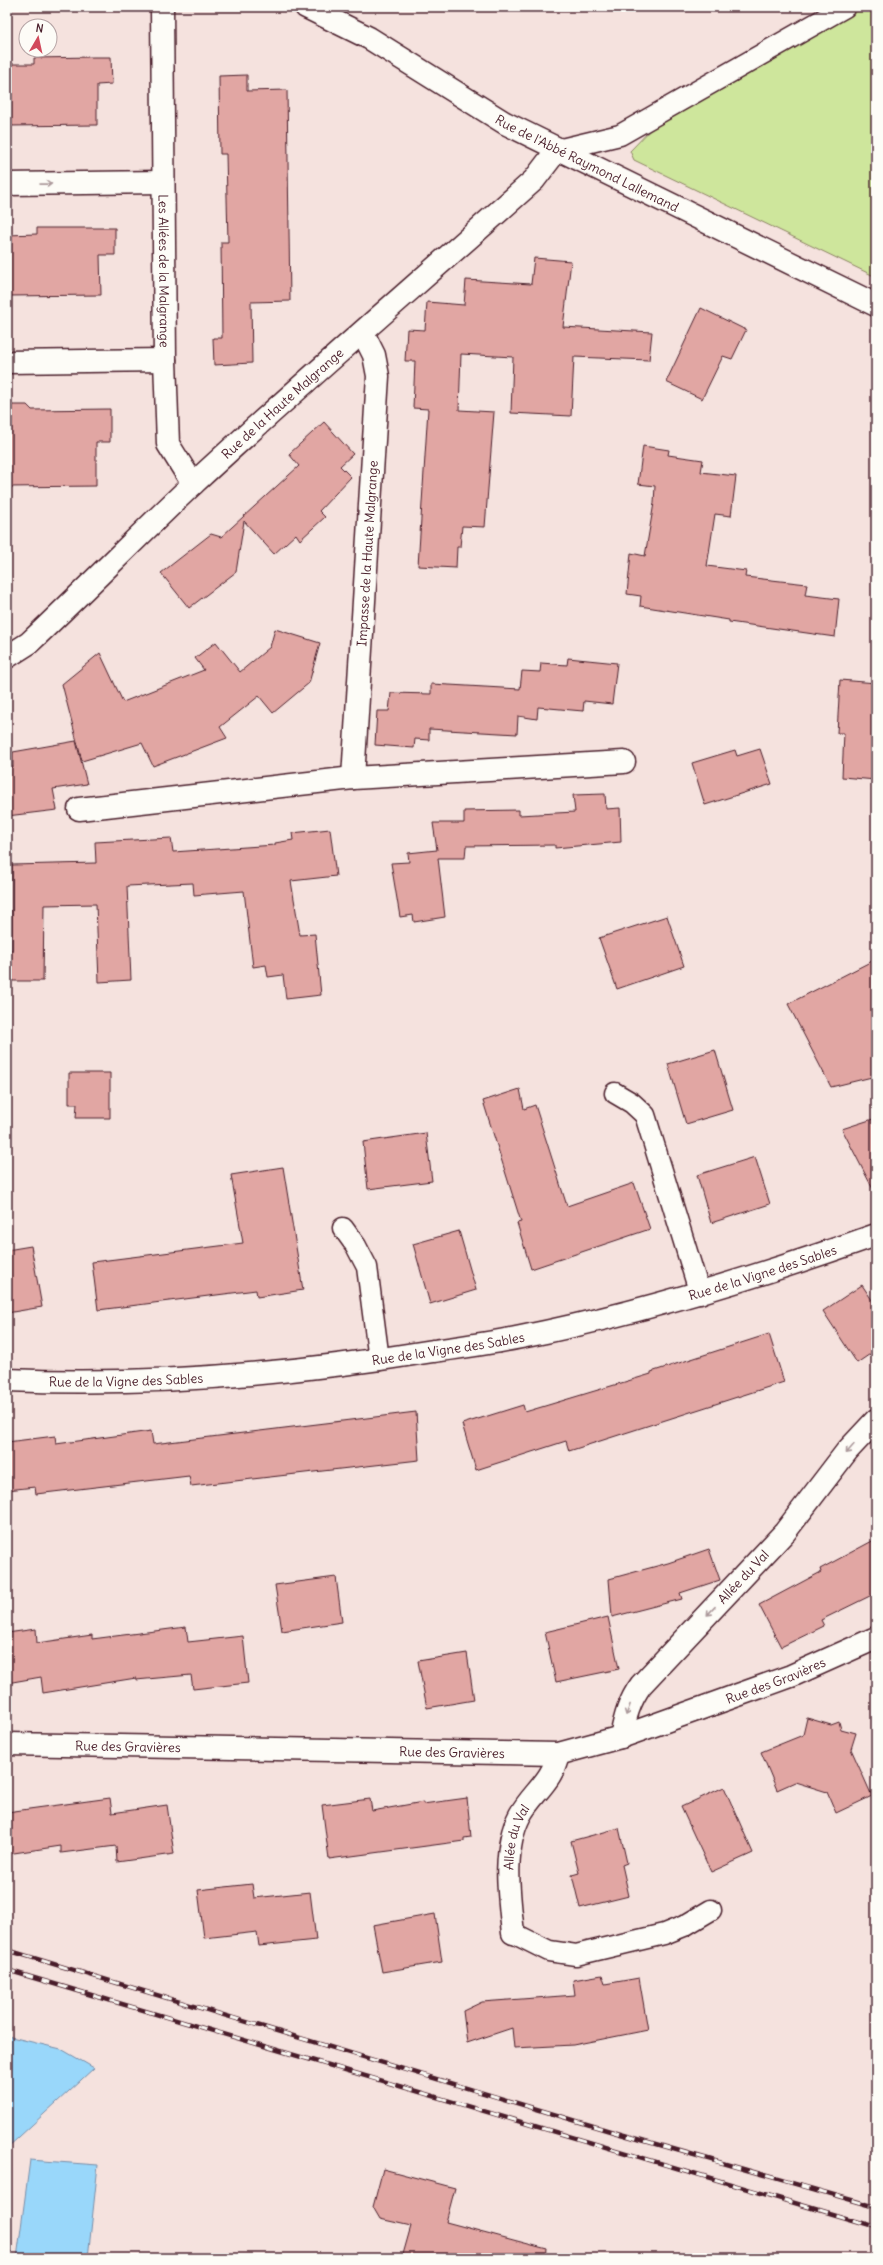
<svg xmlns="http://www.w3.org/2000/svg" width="883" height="2265" viewBox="0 0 883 2265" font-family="Delius,sans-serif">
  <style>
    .green { fill: #cee69c; stroke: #8c8264 }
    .water { fill: #99d7fa; stroke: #798da7 }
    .building { fill: #e1a6a3; stroke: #4a1f2b }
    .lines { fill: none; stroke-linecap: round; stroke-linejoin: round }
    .lane-casing { stroke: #4a1f2b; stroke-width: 23 }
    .street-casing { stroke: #4a1f2b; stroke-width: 25 }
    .lane { stroke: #fdfcf7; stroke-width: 20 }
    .street { stroke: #fdfcf7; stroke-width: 22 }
    .rail-casing { stroke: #4a1f2b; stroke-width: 4.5 }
    .rail { stroke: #fdfcf7; stroke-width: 3; stroke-dasharray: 9; stroke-linecap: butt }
    .oneway { stroke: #ac999b }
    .labels { text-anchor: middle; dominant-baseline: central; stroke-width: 3.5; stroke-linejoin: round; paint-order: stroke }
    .street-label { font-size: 13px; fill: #4a1f2b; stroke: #fdfcf7 }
  </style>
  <rect width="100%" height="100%" fill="#f5e2de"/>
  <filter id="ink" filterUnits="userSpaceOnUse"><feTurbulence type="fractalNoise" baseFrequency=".025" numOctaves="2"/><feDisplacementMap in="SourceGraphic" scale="8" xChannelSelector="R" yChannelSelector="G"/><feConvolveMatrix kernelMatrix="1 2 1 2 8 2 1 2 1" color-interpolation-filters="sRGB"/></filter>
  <g filter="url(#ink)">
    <path class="green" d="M 864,7 L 876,7 L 876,277 L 634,160 L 630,151 L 655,125 Z"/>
    <g class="water">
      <path d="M 7,2036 L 61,2049 L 94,2068 L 7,2148 Z"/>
      <path d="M 30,2160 L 98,2165 L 88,2258 L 17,2258 Z"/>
    </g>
    <g class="building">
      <path d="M 94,57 L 111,57 L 112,84 L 97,85 L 97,125 L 7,126 L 7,64 L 34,64 L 34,58 Z"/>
      <path d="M 247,75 L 247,91 L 287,90 L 290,301 L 251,302 L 252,363 L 214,365 L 213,338 L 222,338 L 221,242 L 228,242 L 226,154 L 220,154 L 219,76 Z"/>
      <path d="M 37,228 L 115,228 L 115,255 L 100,255 L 101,295 L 7,296 L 7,235 L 37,234 Z"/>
      <path d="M 534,258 L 571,261 L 563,327 L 652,332 L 649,360 L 574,357 L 571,416 L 511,413 L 513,357 L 461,354 L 459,410 L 494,412 L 485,527 L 462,526 L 460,547 L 457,547 L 456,568 L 418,566 L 428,409 L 413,408 L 415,361 L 405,361 L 407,329 L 425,330 L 427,302 L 464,305 L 466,280 L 531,284 Z"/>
      <path d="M 701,308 L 746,330 L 732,359 L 723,356 L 702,399 L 666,382 Z"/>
      <path d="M 7,405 L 27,405 L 32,410 L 110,409 L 110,442 L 96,442 L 96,486 L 7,487 Z"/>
      <path d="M 324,422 L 353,454 L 340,466 L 351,477 L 319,511 L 325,517 L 300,540 L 296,534 L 274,554 L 244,521 L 236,572 L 189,608 L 161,573 L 211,534 L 221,537 L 299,466 L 289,454 Z"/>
      <path d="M 643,446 L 669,450 L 668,455 L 703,460 L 701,472 L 736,476 L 731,516 L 715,514 L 707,566 L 746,571 L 745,577 L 807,584 L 805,595 L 839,599 L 835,637 L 729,622 L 729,620 L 640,606 L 641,596 L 627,594 L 631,553 L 645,556 L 654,503 L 655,486 L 638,484 Z"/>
      <path d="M 275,629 L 320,643 L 309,683 L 273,713 L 259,696 L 220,727 L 227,738 L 153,766 L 142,743 L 82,761 L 62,684 L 100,653 L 123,702 L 204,670 L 195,658 L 216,642 L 240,672 L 270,647 Z"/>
      <path d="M 568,658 L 617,663 L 612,704 L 584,701 L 583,711 L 538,707 L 537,719 L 518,716 L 517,734 L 429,729 L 429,740 L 415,739 L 414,748 L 375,745 L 377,711 L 389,711 L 391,693 L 431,694 L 431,684 L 520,689 L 522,671 L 540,672 L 541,663 L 567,665 Z"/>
      <path d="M 840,680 L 876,683 L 876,780 L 842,777 L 844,733 L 837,733 Z"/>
      <path d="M 76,741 L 87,784 L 53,789 L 57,810 L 7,816 L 7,767 L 13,767 L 13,752 Z"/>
      <path d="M 760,749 L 772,784 L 705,805 L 692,763 L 735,750 L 737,756 Z"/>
      <path d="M 605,794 L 606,809 L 620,808 L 621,842 L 555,848 L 555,845 L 466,846 L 465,858 L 438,858 L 445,917 L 414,922 L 413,915 L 400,917 L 391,863 L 409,862 L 408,853 L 437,850 L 433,823 L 464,823 L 464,811 L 519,810 L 519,815 L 575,812 L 573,795 Z"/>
      <path d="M 330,829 L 336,876 L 291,881 L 300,935 L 315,934 L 321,995 L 286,999 L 283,975 L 268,977 L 266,965 L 253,967 L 244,891 L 194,895 L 193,883 L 127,886 L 131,980 L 99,982 L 96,904 L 44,905 L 43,981 L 7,981 L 7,950 L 12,950 L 12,865 L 96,863 L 95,842 L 171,838 L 173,852 L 275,845 L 275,843 L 293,840 L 292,833 Z"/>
      <path d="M 667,916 L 684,966 L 617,989 L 599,938 Z"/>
      <path d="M 876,959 L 876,1076 L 831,1087 L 788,1004 Z"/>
      <path d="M 715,1050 L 733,1110 L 686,1124 L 668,1064 Z"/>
      <path d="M 69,1073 L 110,1073 L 110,1118 L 76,1118 L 77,1104 L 69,1104 Z"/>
      <path d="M 520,1089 L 524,1109 L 535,1105 L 567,1206 L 634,1183 L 650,1229 L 531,1269 L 517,1223 L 521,1222 L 483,1101 Z"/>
      <path d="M 876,1118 L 876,1195 L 842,1129 Z"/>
      <path d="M 426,1133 L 432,1181 L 368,1189 L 363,1142 Z"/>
      <path d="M 755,1157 L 770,1204 L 711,1223 L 697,1175 Z"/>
      <path d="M 283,1167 L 303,1290 L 257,1297 L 256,1290 L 98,1310 L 92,1262 L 243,1243 L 231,1175 Z"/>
      <path d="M 459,1231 L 476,1290 L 430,1304 L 413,1244 Z"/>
      <path d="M 31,1246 L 42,1307 L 7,1313 L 7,1250 Z"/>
      <path d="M 862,1285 L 876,1306 L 876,1350 L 857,1363 L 823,1311 Z"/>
      <path d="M 769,1334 L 784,1382 L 569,1451 L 566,1441 L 476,1470 L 462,1424 L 523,1405 L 525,1412 L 651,1374 L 651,1372 Z"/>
      <path d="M 416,1412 L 419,1460 L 191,1486 L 189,1476 L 36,1494 L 35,1487 L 7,1490 L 7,1442 L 55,1436 L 56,1444 L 151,1431 L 153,1444 Z"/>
      <path d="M 876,1539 L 876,1593 L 821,1620 L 824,1626 L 781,1647 L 759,1605 L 821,1572 L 820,1569 Z"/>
      <path d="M 709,1549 L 720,1580 L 680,1593 L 682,1599 L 612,1617 L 609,1579 L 668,1563 Z"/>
      <path d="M 336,1577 L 342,1622 L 282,1631 L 275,1585 Z"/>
      <path d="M 608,1617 L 619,1669 L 556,1682 L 545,1632 Z"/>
      <path d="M 186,1627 L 188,1642 L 243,1636 L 248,1683 L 193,1689 L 191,1675 L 136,1680 L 136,1678 L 43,1693 L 41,1677 L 7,1683 L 7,1633 L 36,1629 L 37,1643 L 92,1635 L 92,1639 Z"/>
      <path d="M 467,1653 L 474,1700 L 427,1708 L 418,1661 Z"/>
      <path d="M 807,1718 L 831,1725 L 839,1722 L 841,1729 L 856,1733 L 851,1749 L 872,1796 L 836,1813 L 827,1792 L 795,1782 L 777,1790 L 761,1752 L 803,1735 Z"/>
      <path d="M 724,1787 L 753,1853 L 711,1872 L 681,1807 Z"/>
      <path d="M 110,1798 L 112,1813 L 167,1805 L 174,1854 L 117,1862 L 116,1846 L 61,1853 L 61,1846 L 7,1854 L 7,1812 Z"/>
      <path d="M 467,1798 L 471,1837 L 464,1838 L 464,1841 L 329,1859 L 322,1805 L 370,1799 L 372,1811 L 423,1802 L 423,1804 Z"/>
      <path d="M 619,1828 L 627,1863 L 622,1865 L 629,1896 L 580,1908 L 572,1875 L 579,1873 L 571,1841 Z"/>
      <path d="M 252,1884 L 254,1898 L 310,1892 L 316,1940 L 259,1946 L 257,1932 L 204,1938 L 198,1890 Z"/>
      <path d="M 435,1914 L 442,1962 L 382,1972 L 373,1925 Z"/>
      <path d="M 602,1975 L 605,1984 L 639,1978 L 648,2030 L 573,2045 L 514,2048 L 512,2028 L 467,2043 L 463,2011 L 482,2002 L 575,1995 L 573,1980 Z"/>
      <path d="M 383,2169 L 455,2188 L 446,2222 L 547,2249 L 546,2258 L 402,2258 L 411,2226 L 380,2219 L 373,2207 Z"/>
    </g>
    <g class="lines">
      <defs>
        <g id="lane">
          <path d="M 557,150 L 620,135 L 845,7"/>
          <path d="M 615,1093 L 632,1103 L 645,1115 L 700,1294"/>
          <path d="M 343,1228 L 356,1246 L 367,1267 L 379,1360"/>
          <path d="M 513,1933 L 549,1951 L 576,1955 L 664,1934 L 684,1926 L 711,1910"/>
        </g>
        <g id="street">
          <path id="s1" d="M 162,7 L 165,360 L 168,444 L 193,484"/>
          <path id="s2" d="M 306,7 L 369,38 L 505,123 L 876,305"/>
          <path d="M 7,184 L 163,182"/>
          <path d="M 7,362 L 165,360"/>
          <path id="s3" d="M 7,657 L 29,643 C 84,591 137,537 192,485 C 304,381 420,282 534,180 L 557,150"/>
          <path id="s4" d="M 353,778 L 378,376 L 374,355 L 363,333"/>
          <path d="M 79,809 L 353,778 L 624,762"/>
          <path id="s5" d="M 7,1380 C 149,1386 293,1374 433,1351 C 462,1347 492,1343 521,1337 C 642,1313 760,1276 876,1235"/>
          <path id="s6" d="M 621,1737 C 625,1718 629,1701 641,1685 L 785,1532 L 847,1451 L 876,1420"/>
          <path id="s7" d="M 7,1744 L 558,1754 L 621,1737 L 791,1676 L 876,1638"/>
          <path id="s8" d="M 513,1933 C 509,1896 502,1849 520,1815 C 532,1793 553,1781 558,1754"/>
        </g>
      </defs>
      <use href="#lane" class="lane-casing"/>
      <use href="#street" class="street-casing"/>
      <use href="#lane" class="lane"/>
      <use href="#street" class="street"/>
      <defs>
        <g id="rail">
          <path d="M 7,1950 L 610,2131 L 876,2207"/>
          <path d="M 7,1970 L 876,2227"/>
        </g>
      </defs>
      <use href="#rail" class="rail-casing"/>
      <use href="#rail" class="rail"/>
    </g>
    <defs><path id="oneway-shaft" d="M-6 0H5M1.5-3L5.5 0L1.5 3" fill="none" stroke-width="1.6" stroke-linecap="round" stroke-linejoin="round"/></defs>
    <g class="oneway">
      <use href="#oneway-shaft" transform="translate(46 184) rotate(-1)"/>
      <use href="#oneway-shaft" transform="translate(850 1449) rotate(131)"/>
      <use href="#oneway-shaft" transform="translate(711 1611) rotate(133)"/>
      <use href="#oneway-shaft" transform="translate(628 1710) rotate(111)"/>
    </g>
  </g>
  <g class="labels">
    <g class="street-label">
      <text stroke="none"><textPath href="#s2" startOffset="322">Rue de l'Abbé Raymond Lallemand</textPath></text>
      <text stroke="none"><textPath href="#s1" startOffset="264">Les Allées de la Malgrange</textPath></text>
      <text stroke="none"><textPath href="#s3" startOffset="375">Rue de la Haute Malgrange</textPath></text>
      <text stroke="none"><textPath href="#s4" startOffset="225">Impasse de la Haute Malgrange</textPath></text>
      <text stroke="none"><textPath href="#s5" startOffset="767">Rue de la Vigne des Sables</textPath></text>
      <text stroke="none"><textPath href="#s5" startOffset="443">Rue de la Vigne des Sables</textPath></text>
      <text stroke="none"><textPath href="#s5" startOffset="119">Rue de la Vigne des Sables</textPath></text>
      <text stroke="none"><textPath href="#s6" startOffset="205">Allée du Val</textPath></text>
      <text stroke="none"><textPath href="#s7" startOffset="781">Rue des Gravières</textPath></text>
      <text stroke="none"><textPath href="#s7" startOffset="121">Rue des Gravières</textPath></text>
      <text stroke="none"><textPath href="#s7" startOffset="445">Rue des Gravières</textPath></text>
      <text stroke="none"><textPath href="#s8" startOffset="97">Allée du Val</textPath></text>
    </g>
  </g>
  <rect width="883" height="2265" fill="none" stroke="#fdfcf7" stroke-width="24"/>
  <rect x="12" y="12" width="859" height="2241" fill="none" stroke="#4a1f2b" stroke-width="1.5" filter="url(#ink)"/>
  <g transform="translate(38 38) rotate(9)"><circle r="19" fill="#fdfcf7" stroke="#b5a4a5"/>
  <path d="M0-3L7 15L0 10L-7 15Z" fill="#d1495b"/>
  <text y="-6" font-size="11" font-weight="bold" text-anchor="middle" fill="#4a1f2b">N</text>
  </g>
</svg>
